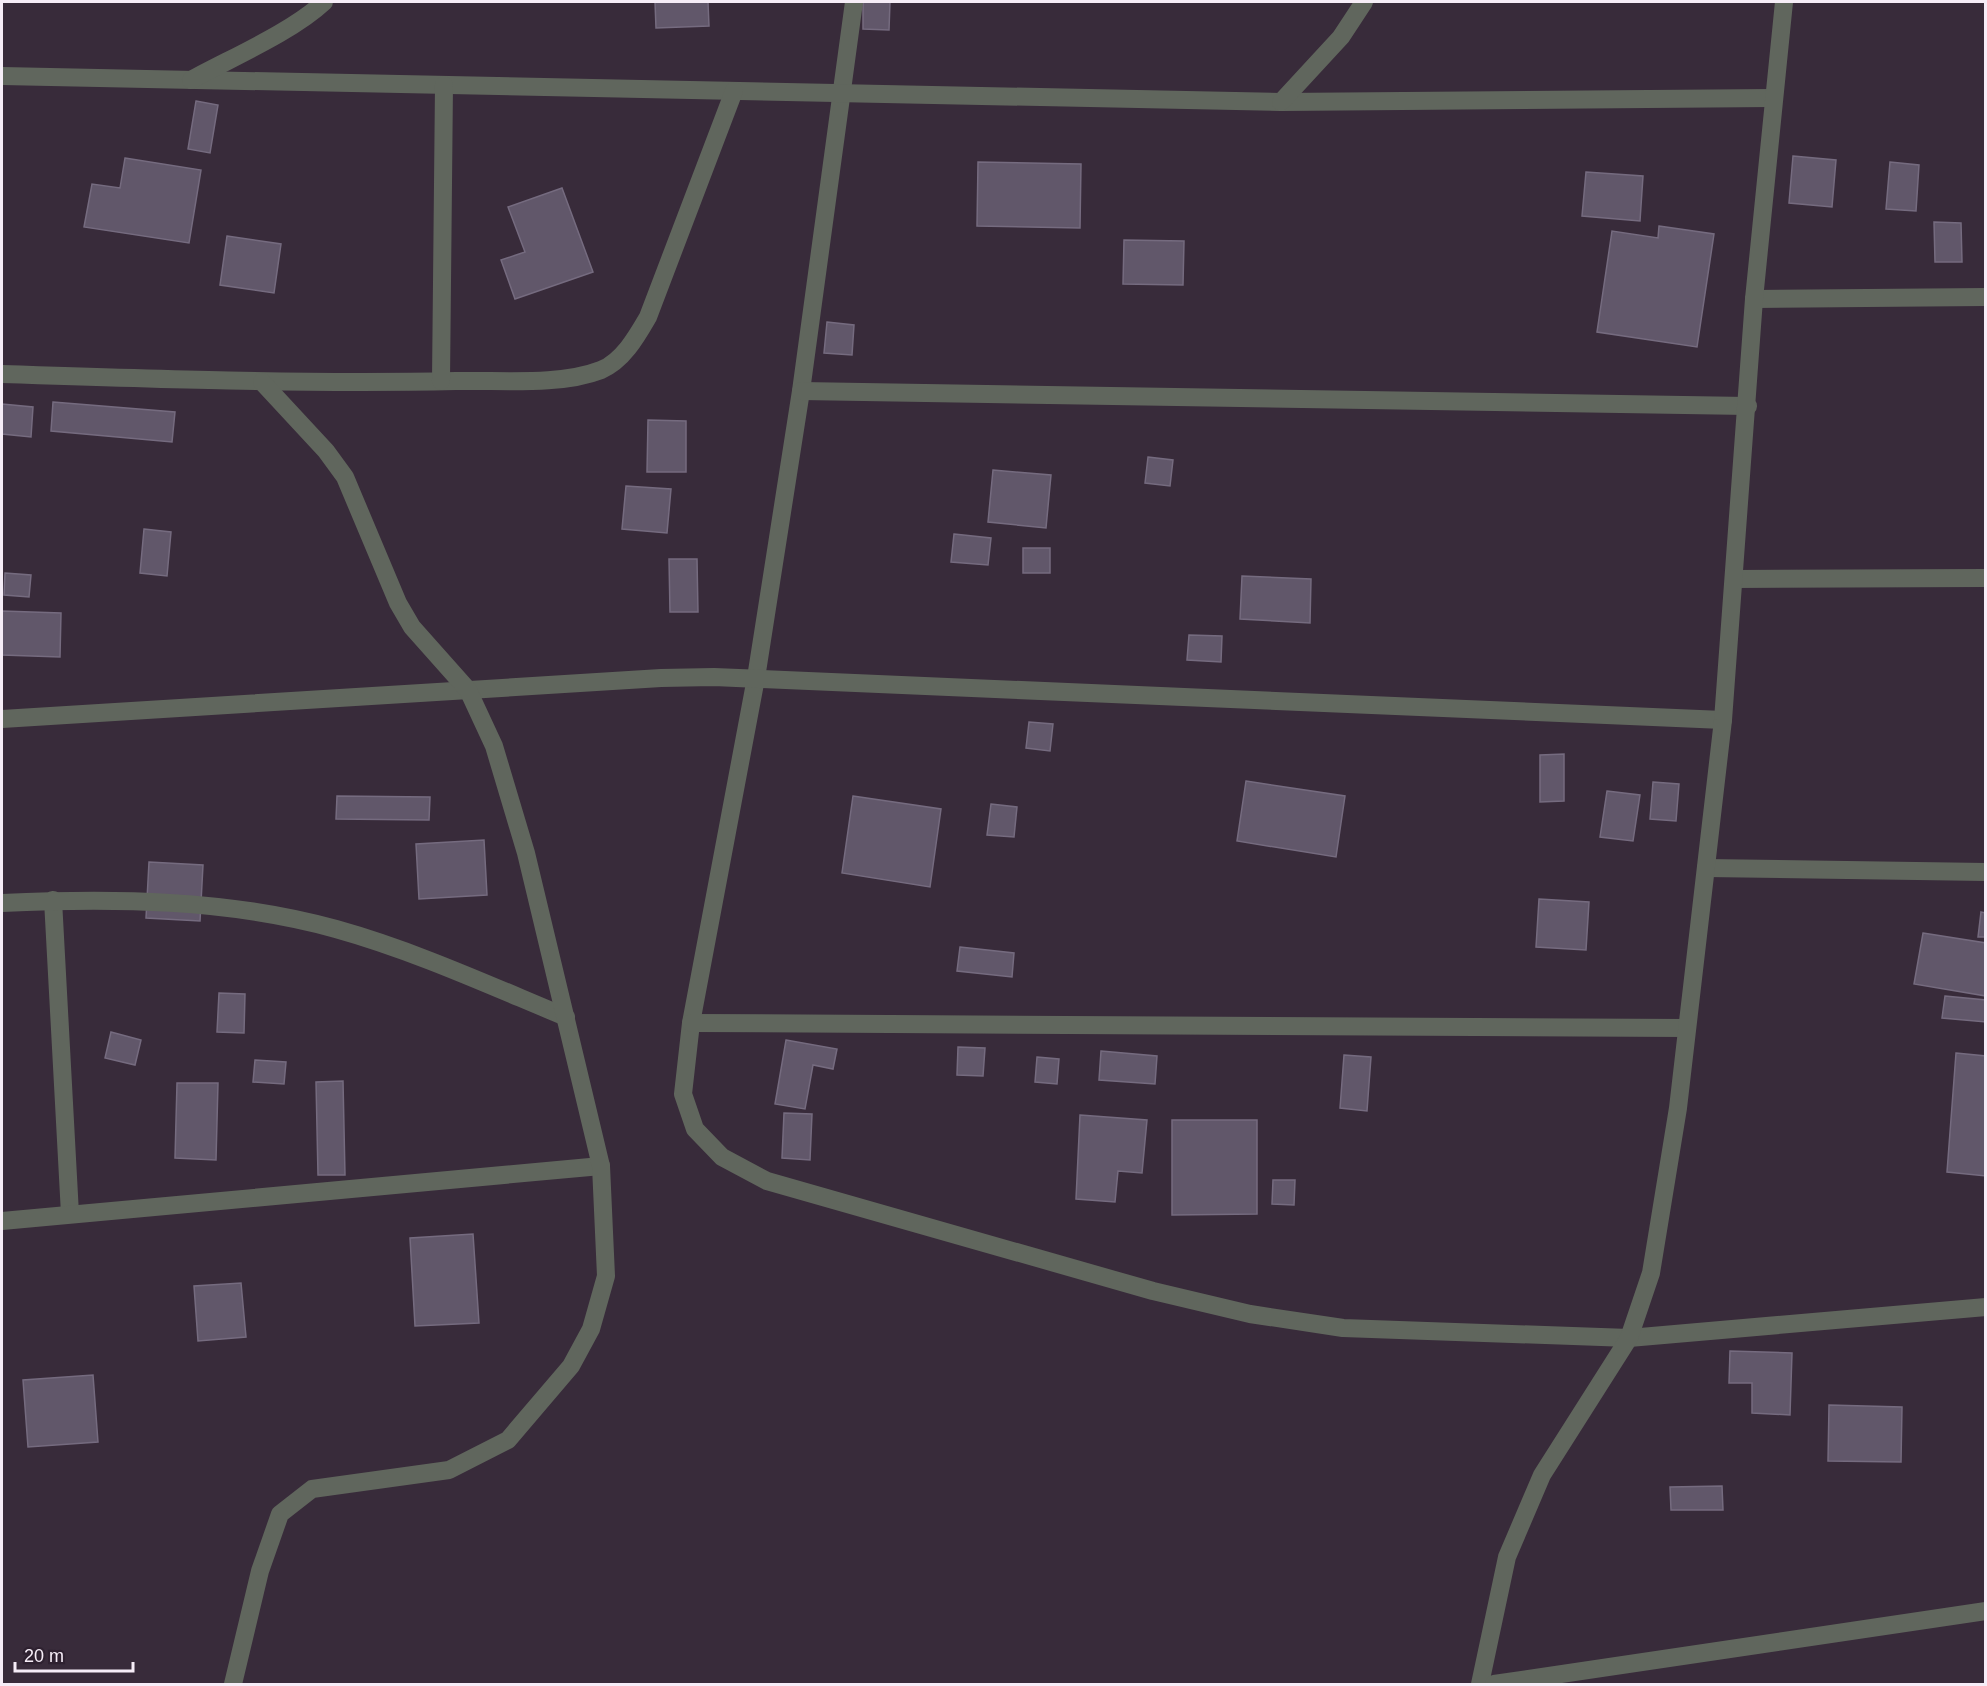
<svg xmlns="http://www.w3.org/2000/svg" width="1987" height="1686" viewBox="0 0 1987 1686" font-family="Helvetica,sans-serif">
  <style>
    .building { fill: #61576a; stroke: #756b7f; stroke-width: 1.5 }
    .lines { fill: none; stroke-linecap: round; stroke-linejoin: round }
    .minor { stroke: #60665d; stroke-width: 18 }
  </style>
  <rect width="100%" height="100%" fill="#382b3a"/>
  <g class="building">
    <path d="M 655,2 L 708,2 L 709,26 L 656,28 Z"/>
    <path d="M 863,2 L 890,2 L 889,30 L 863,29 Z"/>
    <path d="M 196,101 L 218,105 L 210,153 L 188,149 Z"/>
    <path d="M 1793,156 L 1836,160 L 1832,207 L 1789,203 Z"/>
    <path d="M 125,158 L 201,170 L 189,243 L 84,227 L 92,184 L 120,188 Z"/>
    <path d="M 978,162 L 1081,164 L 1080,228 L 977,226 Z"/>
    <path d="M 1890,162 L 1919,165 L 1916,211 L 1886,209 Z"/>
    <path d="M 1586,172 L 1643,176 L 1640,221 L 1582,216 Z"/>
    <path d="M 562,188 L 593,272 L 515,299 L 501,260 L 525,252 L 508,207 Z"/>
    <path d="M 1934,222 L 1961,223 L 1962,262 L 1935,262 Z"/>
    <path d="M 1659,226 L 1714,234 L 1697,347 L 1597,332 L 1612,231 L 1658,238 Z"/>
    <path d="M 227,236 L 281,244 L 274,293 L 220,285 Z"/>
    <path d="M 1124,240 L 1184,241 L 1183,285 L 1123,284 Z"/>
    <path d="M 827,322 L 854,325 L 852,355 L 824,353 Z"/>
    <path d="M 53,402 L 175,412 L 172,442 L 51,431 Z"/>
    <path d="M 2,404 L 33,407 L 31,437 L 2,434 Z"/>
    <path d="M 648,420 L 686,421 L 686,472 L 647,472 Z"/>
    <path d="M 1148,457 L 1173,460 L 1170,486 L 1145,483 Z"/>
    <path d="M 993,470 L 1051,475 L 1046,528 L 988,522 Z"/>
    <path d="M 626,486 L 671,489 L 667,533 L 622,529 Z"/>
    <path d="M 144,529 L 171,532 L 167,576 L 140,573 Z"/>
    <path d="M 954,534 L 991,538 L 988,565 L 951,562 Z"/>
    <rect x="1023" y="548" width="27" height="25"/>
    <path d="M 669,559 L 697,559 L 698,612 L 670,612 Z"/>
    <path d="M 5,573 L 31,575 L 29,597 L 4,595 Z"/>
    <path d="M 1242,576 L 1311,579 L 1310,623 L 1240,619 Z"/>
    <path d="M 2,611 L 61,613 L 60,657 L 2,655 Z"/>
    <path d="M 1189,635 L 1222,636 L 1221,662 L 1187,660 Z"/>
    <path d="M 1029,722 L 1053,724 L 1050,751 L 1026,748 Z"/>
    <path d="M 1564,754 L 1564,801 L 1540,802 L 1540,755 Z"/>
    <path d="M 1246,781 L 1345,796 L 1336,857 L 1237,841 Z"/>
    <path d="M 1653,782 L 1679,784 L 1676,821 L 1650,819 Z"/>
    <path d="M 1607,791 L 1640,795 L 1633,841 L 1600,837 Z"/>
    <path d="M 337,796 L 430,797 L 429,820 L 336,819 Z"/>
    <path d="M 853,796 L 941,809 L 930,887 L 842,873 Z"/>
    <path d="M 991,804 L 1017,807 L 1014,837 L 987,835 Z"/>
    <path d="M 484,840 L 487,895 L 419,899 L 416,844 Z"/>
    <path d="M 149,862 L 203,865 L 200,921 L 146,918 Z"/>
    <path d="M 1539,899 L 1589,902 L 1586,950 L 1536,947 Z"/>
    <path d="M 1981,912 L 1986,913 L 1986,937 L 1978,937 Z"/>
    <path d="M 1923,933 L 1986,943 L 1986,996 L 1914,984 Z"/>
    <path d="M 960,947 L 1014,953 L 1012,977 L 957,971 Z"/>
    <path d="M 219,993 L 245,994 L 244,1033 L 217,1032 Z"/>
    <path d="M 1945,996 L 1986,1000 L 1986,1022 L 1942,1018 Z"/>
    <path d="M 111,1032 L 141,1040 L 135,1065 L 105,1058 Z"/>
    <path d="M 786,1040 L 837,1049 L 833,1069 L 813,1065 L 805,1109 L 775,1104 Z"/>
    <path d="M 958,1047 L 985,1048 L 983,1076 L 957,1075 Z"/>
    <path d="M 1101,1051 L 1157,1056 L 1155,1084 L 1099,1080 Z"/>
    <path d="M 1956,1053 L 1986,1056 L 1986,1176 L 1947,1172 Z"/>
    <path d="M 1344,1055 L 1371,1057 L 1367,1111 L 1340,1108 Z"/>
    <path d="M 1037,1057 L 1059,1059 L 1057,1084 L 1035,1082 Z"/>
    <path d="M 255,1060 L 286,1062 L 284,1084 L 253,1082 Z"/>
    <path d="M 343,1081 L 345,1175 L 318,1175 L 316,1082 Z"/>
    <path d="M 177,1083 L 218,1083 L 216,1160 L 175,1158 Z"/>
    <path d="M 784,1113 L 812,1114 L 810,1160 L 782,1158 Z"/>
    <path d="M 1080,1115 L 1147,1120 L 1142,1173 L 1118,1171 L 1115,1202 L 1076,1199 Z"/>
    <path d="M 1172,1120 L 1257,1120 L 1257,1214 L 1172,1215 Z"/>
    <path d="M 1273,1180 L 1295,1180 L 1294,1205 L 1272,1204 Z"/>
    <path d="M 473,1234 L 479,1323 L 415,1326 L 410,1238 Z"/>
    <path d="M 241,1283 L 246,1337 L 198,1341 L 194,1286 Z"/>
    <path d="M 1730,1351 L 1792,1353 L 1790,1415 L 1752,1413 L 1752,1383 L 1729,1383 Z"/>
    <path d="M 93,1375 L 98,1442 L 28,1447 L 23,1380 Z"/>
    <path d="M 1829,1405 L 1902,1407 L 1901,1462 L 1828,1461 Z"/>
    <path d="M 1722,1486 L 1723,1510 L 1671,1510 L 1670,1487 Z"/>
  </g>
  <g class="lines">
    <g class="minor">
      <path d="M 854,2 L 801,391 L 756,678 L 691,1023 L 683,1094 L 695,1129 L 722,1157 L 767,1181 L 1153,1291 L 1250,1314 L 1343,1328 L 1629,1338 L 1986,1307"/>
      <path d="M 2,76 L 1281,102 L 1773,98"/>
      <path d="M 191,80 C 231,58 292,32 324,2"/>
      <path d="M 1281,102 L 1341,37 L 1364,2"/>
      <path d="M 1754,299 L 1986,297"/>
      <path d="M 2,374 C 153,379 305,384 456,381 C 501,380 560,386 601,370 C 623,361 637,336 648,317 L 734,91"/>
      <path d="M 441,381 L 444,85"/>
      <path d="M 801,391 L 1748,406"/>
      <path d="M 1734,579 L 1986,578"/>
      <path d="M 2,719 L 661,678 L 714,677 L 1723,720"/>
      <path d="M 1706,868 L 1986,872"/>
      <path d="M 53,900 L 70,1214"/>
      <path d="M 2,903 C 113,898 228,899 336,929 C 415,951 491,986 566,1017"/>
      <path d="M 691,1023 L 1687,1028"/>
      <path d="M 2,1221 L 601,1166"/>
      <path d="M 233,1684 L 260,1571 L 280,1514 L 312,1489 L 449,1470 L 508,1440 L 571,1366 L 591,1329 L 606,1276 L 601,1166 L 526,853 L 494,746 L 468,690 L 412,627 L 398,603 L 345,477 L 326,451 L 262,382"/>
      <path d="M 1480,1684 L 1507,1557 L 1542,1475 L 1629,1338 L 1651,1273 L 1678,1108 L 1723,720 L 1754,299 L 1784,2"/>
      <path d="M 1494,1684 L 1986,1611"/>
    </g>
  </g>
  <rect width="1987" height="1686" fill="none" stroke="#f6edf7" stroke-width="6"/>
  <path d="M15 1662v9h118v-9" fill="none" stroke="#f6edf7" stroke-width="3"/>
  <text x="24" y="1662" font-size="18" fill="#f6edf7" stroke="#2e2130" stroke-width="4.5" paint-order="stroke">20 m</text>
</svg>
